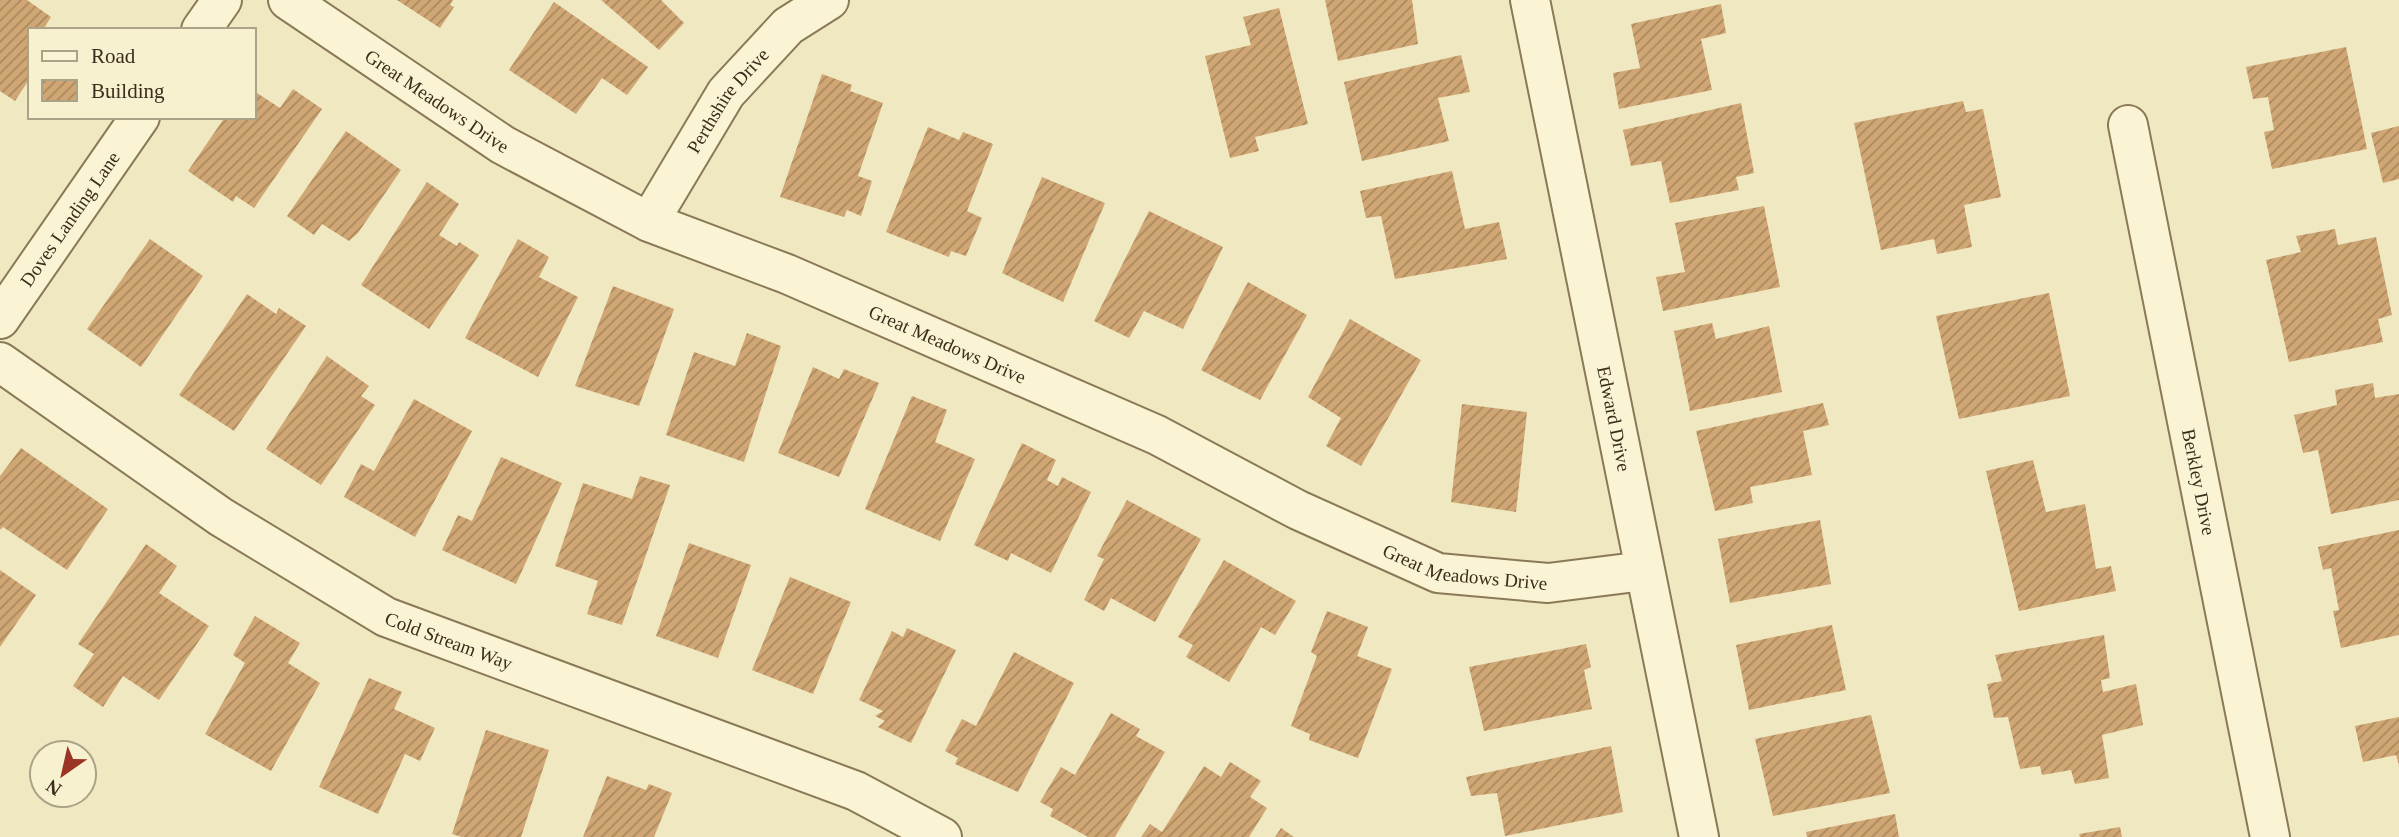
<svg xmlns="http://www.w3.org/2000/svg" width="2399" height="837" viewBox="0 0 2399 837" font-family="Georgia,serif">
  <style>
    .building { fill: url(#building-hatch) }
    .lines { fill: none; stroke-linecap: round; stroke-linejoin: round }
    .minor-casing { stroke: #8a7957; stroke-width: 42 }
    .minor { stroke: #faf4d4; stroke-width: 38 }
    .labels { text-anchor: middle; dominant-baseline: central; stroke-width: 6; stroke-linejoin: round; paint-order: stroke }
    .street-label { font-size: 19px; fill: #392e1c; stroke: #f7f1d0 }
  </style>
  <defs>
    <pattern id="building-hatch" width="6" height="6" patternUnits="userSpaceOnUse" patternTransform="scale(1.75)"><rect width="6" height="6" fill="#d0a774"/><path d="M-1 1l2-2M0 6l6-6M5 7l2-2" fill="none" stroke="#aa885e"/></pattern>
  </defs>
  <rect width="100%" height="100%" fill="#f0e8c0"/>
  <g class="building">
    <path d="M 0,0 L 27,0 L 51,17 L 43,30 L 30,30 L 30,78 L 15,101 L 0,91 Z"/>
    <path d="M 397,0 L 453,0 L 450,5 L 454,7 L 440,28 Z"/>
    <path d="M 601,0 L 661,0 L 684,23 L 659,50 Z"/>
    <path d="M 1325,0 L 1412,0 L 1418,44 L 1338,61 Z"/>
    <path d="M 554,2 L 648,67 L 627,95 L 602,78 L 576,114 L 509,70 Z"/>
    <path d="M 1721,4 L 1726,33 L 1701,39 L 1712,90 L 1619,109 L 1613,73 L 1640,68 L 1631,24 Z"/>
    <path d="M 1279,8 L 1308,124 L 1255,137 L 1259,151 L 1230,158 L 1205,56 L 1251,45 L 1243,17 Z"/>
    <path d="M 2346,47 L 2367,149 L 2272,169 L 2264,132 L 2274,130 L 2268,97 L 2253,99 L 2246,67 Z"/>
    <path d="M 1461,55 L 1470,92 L 1438,98 L 1449,141 L 1362,161 L 1344,82 Z"/>
    <path d="M 822,74 L 852,85 L 850,91 L 883,103 L 858,176 L 872,181 L 861,216 L 847,210 L 844,217 L 780,197 Z"/>
    <path d="M 293,89 L 322,109 L 254,208 L 236,196 L 233,202 L 188,171 L 225,117 L 254,117 L 254,91 L 280,108 Z"/>
    <path d="M 1963,101 L 1966,112 L 1983,109 L 2001,197 L 1964,205 L 1972,247 L 1937,254 L 1934,239 L 1881,250 L 1854,123 Z"/>
    <path d="M 1741,103 L 1754,173 L 1736,177 L 1739,190 L 1670,203 L 1661,161 L 1631,166 L 1623,130 Z"/>
    <path d="M 2399,126 L 2399,179 L 2383,183 L 2371,133 Z"/>
    <path d="M 928,127 L 959,140 L 963,132 L 993,144 L 967,211 L 982,218 L 966,256 L 951,251 L 949,257 L 886,232 Z"/>
    <path d="M 346,131 L 401,170 L 358,233 L 349,241 L 322,224 L 314,235 L 287,216 Z"/>
    <path d="M 1452,171 L 1465,229 L 1499,222 L 1507,259 L 1395,279 L 1381,216 L 1366,218 L 1360,191 Z"/>
    <path d="M 1042,177 L 1105,203 L 1063,302 L 1002,273 Z"/>
    <path d="M 427,182 L 459,204 L 439,235 L 457,246 L 459,242 L 479,255 L 429,329 L 361,285 Z"/>
    <path d="M 1764,206 L 1780,287 L 1663,311 L 1656,277 L 1685,272 L 1675,223 Z"/>
    <path d="M 1149,211 L 1223,247 L 1183,329 L 1144,311 L 1129,338 L 1094,321 Z"/>
    <path d="M 2335,229 L 2338,245 L 2376,237 L 2392,315 L 2378,319 L 2383,342 L 2289,362 L 2266,260 L 2301,252 L 2296,236 Z"/>
    <path d="M 150,239 L 203,276 L 141,367 L 87,329 Z"/>
    <path d="M 518,239 L 549,257 L 539,277 L 578,297 L 538,377 L 465,338 Z"/>
    <path d="M 1248,282 L 1307,315 L 1260,400 L 1201,370 Z"/>
    <path d="M 613,286 L 674,309 L 639,406 L 575,386 Z"/>
    <path d="M 2049,293 L 2070,396 L 1959,419 L 1936,316 Z"/>
    <path d="M 247,294 L 276,314 L 279,308 L 306,326 L 234,431 L 179,395 Z"/>
    <path d="M 1350,319 L 1421,360 L 1361,466 L 1326,446 L 1341,418 L 1308,397 Z"/>
    <path d="M 1712,323 L 1716,339 L 1769,326 L 1782,392 L 1690,411 L 1674,331 Z"/>
    <path d="M 747,333 L 781,346 L 744,462 L 666,435 L 694,352 L 735,366 Z"/>
    <path d="M 327,356 L 369,386 L 361,396 L 375,405 L 321,485 L 266,449 Z"/>
    <path d="M 813,367 L 839,379 L 844,369 L 879,383 L 839,477 L 778,453 Z"/>
    <path d="M 2373,383 L 2375,398 L 2399,394 L 2399,500 L 2331,514 L 2318,450 L 2303,453 L 2294,415 L 2337,405 L 2335,390 Z"/>
    <path d="M 912,396 L 947,410 L 935,442 L 975,459 L 940,541 L 865,509 Z"/>
    <path d="M 414,399 L 472,431 L 415,537 L 344,497 L 361,464 L 374,471 Z"/>
    <path d="M 1823,403 L 1829,425 L 1803,431 L 1812,475 L 1750,487 L 1753,503 L 1715,511 L 1696,431 Z"/>
    <path d="M 1462,404 L 1527,412 L 1516,512 L 1451,502 Z"/>
    <path d="M 1022,443 L 1056,460 L 1047,480 L 1058,486 L 1062,477 L 1091,492 L 1051,573 L 1011,553 L 1008,561 L 974,545 Z"/>
    <path d="M 21,448 L 108,509 L 67,570 L 3,527 L 0,530 L 0,476 Z"/>
    <path d="M 501,457 L 562,483 L 516,584 L 442,550 L 458,515 L 472,521 Z"/>
    <path d="M 2033,460 L 2046,512 L 2085,504 L 2096,569 L 2111,566 L 2116,591 L 2019,611 L 1986,471 Z"/>
    <path d="M 640,476 L 670,485 L 622,625 L 587,614 L 598,581 L 555,566 L 583,483 L 632,499 Z"/>
    <path d="M 1127,500 L 1201,539 L 1155,622 L 1111,598 L 1104,611 L 1084,600 L 1104,559 L 1097,556 Z"/>
    <path d="M 1820,520 L 1831,584 L 1730,603 L 1718,539 Z"/>
    <path d="M 2399,530 L 2399,635 L 2341,648 L 2333,611 L 2339,610 L 2331,568 L 2323,570 L 2318,547 Z"/>
    <path d="M 689,543 L 751,565 L 718,658 L 656,636 Z"/>
    <path d="M 146,544 L 177,566 L 159,593 L 209,626 L 159,700 L 123,676 L 103,707 L 73,686 L 94,654 L 78,644 Z"/>
    <path d="M 1224,560 L 1296,601 L 1275,635 L 1261,627 L 1229,682 L 1186,657 L 1193,645 L 1178,637 Z"/>
    <path d="M 0,570 L 36,595 L 0,647 Z"/>
    <path d="M 790,577 L 851,602 L 813,694 L 752,670 Z"/>
    <path d="M 1327,611 L 1368,627 L 1357,656 L 1392,669 L 1358,758 L 1309,740 L 1310,734 L 1291,726 L 1317,656 L 1311,652 Z"/>
    <path d="M 255,616 L 300,643 L 288,663 L 320,683 L 271,771 L 205,734 L 245,663 L 233,655 Z"/>
    <path d="M 1832,625 L 1846,690 L 1749,710 L 1736,645 Z"/>
    <path d="M 907,628 L 956,650 L 911,743 L 878,727 L 885,721 L 875,716 L 883,711 L 859,700 L 892,631 L 903,637 Z"/>
    <path d="M 2104,635 L 2110,678 L 2101,680 L 2103,692 L 2136,684 L 2143,725 L 2102,735 L 2109,778 L 2075,784 L 2071,770 L 2042,775 L 2040,766 L 2020,769 L 2008,717 L 1994,718 L 1987,684 L 2002,681 L 1995,655 Z"/>
    <path d="M 1586,644 L 1591,667 L 1584,670 L 1592,709 L 1484,731 L 1469,667 Z"/>
    <path d="M 1014,652 L 1074,683 L 1018,792 L 955,764 L 958,758 L 945,751 L 962,719 L 976,726 Z"/>
    <path d="M 369,678 L 402,692 L 394,709 L 435,728 L 420,761 L 405,754 L 378,814 L 319,787 Z"/>
    <path d="M 1111,713 L 1140,729 L 1136,736 L 1165,752 L 1115,837 L 1088,837 L 1050,816 L 1053,809 L 1040,802 L 1061,767 L 1075,775 Z"/>
    <path d="M 1871,715 L 1890,793 L 1773,816 L 1755,739 Z"/>
    <path d="M 2399,717 L 2399,765 L 2396,755 L 2363,762 L 2355,726 Z"/>
    <path d="M 486,730 L 549,750 L 521,837 L 462,837 L 452,834 Z"/>
    <path d="M 1611,746 L 1623,812 L 1505,836 L 1497,793 L 1471,796 L 1466,777 Z"/>
    <path d="M 1230,762 L 1261,781 L 1250,797 L 1267,808 L 1249,837 L 1141,837 L 1150,824 L 1162,832 L 1204,766 L 1221,777 Z"/>
    <path d="M 607,776 L 646,790 L 649,784 L 672,793 L 654,837 L 583,837 Z"/>
    <path d="M 1895,814 L 1899,837 L 1807,837 L 1806,832 Z"/>
    <path d="M 2120,827 L 2122,837 L 2080,837 L 2079,834 Z"/>
    <path d="M 1281,828 L 1294,837 L 1275,837 Z"/>
  </g>
  <g class="lines">
    <defs>
      <g id="minor">
        <path id="s1" d="M 288,0 L 503,145 L 649,222 L 787,274 L 1157,435 L 1298,510 L 1438,573 L 1548,583 L 1644,571"/>
        <path id="s2" d="M 1530,0 L 1699,837"/>
        <path d="M 201,30 L 222,0"/>
        <path id="s3" d="M 2128,125 L 2270,837"/>
        <path id="s4" d="M 649,222 L 726,93 L 788,26 L 829,0"/>
        <path id="s5" d="M 0,319 L 140,117"/>
        <path id="s6" d="M 0,362 L 221,517 L 386,617 L 856,791 L 942,837"/>
      </g>
    </defs>
    <use href="#minor" class="minor-casing"/>
    <use href="#minor" class="minor"/>
  </g>
  <g class="labels">
    <g class="street-label">
      <text stroke="none"><textPath href="#s1" startOffset="180">Great Meadows Drive</textPath></text>
      <text stroke="none"><textPath href="#s4" startOffset="145">Perthshire Drive</textPath></text>
      <text stroke="none"><textPath href="#s5" startOffset="122">Doves Landing Lane</textPath></text>
      <text stroke="none"><textPath href="#s1" startOffset="747">Great Meadows Drive</textPath></text>
      <text stroke="none"><textPath href="#s2" startOffset="427">Edward Drive</textPath></text>
      <text stroke="none"><textPath href="#s3" startOffset="364">Berkley Drive</textPath></text>
      <text stroke="none"><textPath href="#s1" startOffset="1314">Great Meadows Drive</textPath></text>
      <text stroke="none"><textPath href="#s6" startOffset="530">Cold Stream Way</textPath></text>
    </g>
  </g>
  <rect x="28" y="28" width="228" height="91" fill="#f7f1d0" stroke="#aba388" stroke-width="2"/>
  <rect x="42" y="51" width="35" height="10" fill="#faf4d4" stroke="#aba388" stroke-width="2"/>
  <text x="91" y="63" font-size="21" fill="#392e1c">Road</text>
  <rect x="42" y="80" width="35" height="21" fill="url(#building-hatch)" stroke="#aba388" stroke-width="2"/>
  <text x="91" y="98" font-size="21" fill="#392e1c">Building</text>
  <g transform="translate(63 774) rotate(214)"><circle r="33" fill="#f7f1d0" stroke="#aba388" stroke-width="2"/>
  <path d="M0-5L12 26L0 18L-12 26Z" fill="#9c3425"/>
  <text y="-10" font-size="19" font-weight="bold" text-anchor="middle" fill="#392e1c">N</text>
  </g>
</svg>
